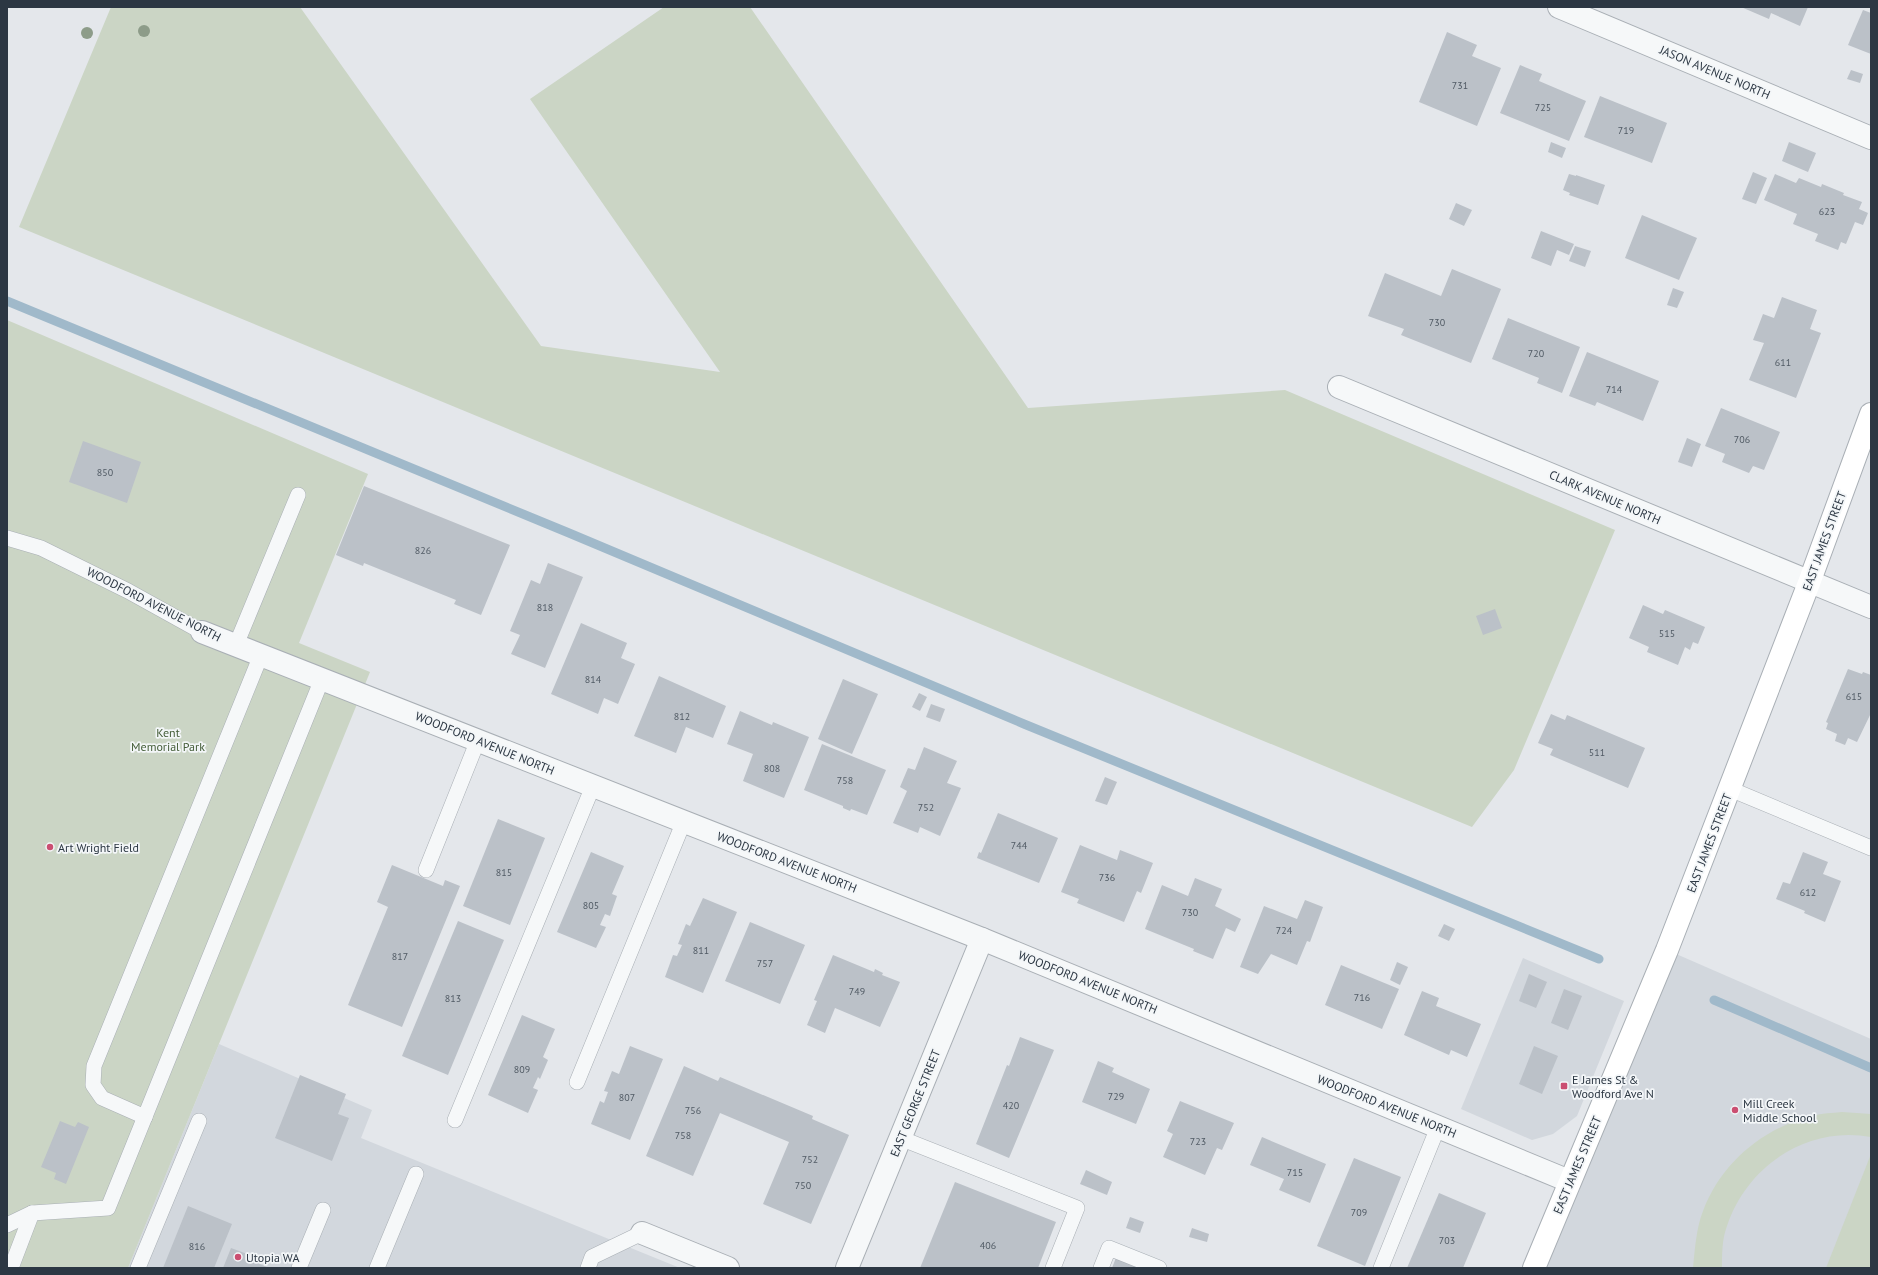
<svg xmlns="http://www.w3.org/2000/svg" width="1878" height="1275" viewBox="0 0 1878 1275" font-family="'PT Sans',sans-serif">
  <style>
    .built { fill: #d2d7dd }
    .green { fill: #cbd5c5 }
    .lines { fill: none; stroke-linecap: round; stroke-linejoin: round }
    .stream { stroke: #a0b9ca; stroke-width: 9 }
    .building { fill: #bbc1c8 }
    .lane-casing { stroke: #a9afb5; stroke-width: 16 }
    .street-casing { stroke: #a9afb5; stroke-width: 24 }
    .secondary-casing { stroke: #a9afb5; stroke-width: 24 }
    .lane { stroke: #f6f8f9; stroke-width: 15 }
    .street { stroke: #f6f8f9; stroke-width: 22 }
    .secondary { stroke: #fff; stroke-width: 22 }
    .tree { fill: #8d9c89 }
    .poi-dot { fill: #cb4e71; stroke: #f3f6f8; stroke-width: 1.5 }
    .labels { text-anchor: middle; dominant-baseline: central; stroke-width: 3.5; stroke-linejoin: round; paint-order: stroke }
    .number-label { font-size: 10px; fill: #505a64 }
    .street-label { font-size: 12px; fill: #2c3743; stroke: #f3f6f8 }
    .park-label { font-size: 12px; fill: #455e39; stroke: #f3f6f8 }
    .poi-label { font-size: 12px; fill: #2c3743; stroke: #f3f6f8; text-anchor: start }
  </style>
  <rect width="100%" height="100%" fill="#e4e7eb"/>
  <g class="built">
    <path d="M 1667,950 L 1871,1039 L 1871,1268 L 1534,1268 Z"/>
    <path d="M 1523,958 L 1624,1001 L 1577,1116 L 1553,1134 L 1532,1140 L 1461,1109 Z"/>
    <path d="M 219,1044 L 372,1110 L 361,1138 L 680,1268 L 128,1268 Z"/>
  </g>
  <g class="green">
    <path d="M 111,7 L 300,7 L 541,346 L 720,372 L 530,99 L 664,7 L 750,7 L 1028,408 L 1285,390 L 1615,530 L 1514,770 L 1472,827 L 19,227 Z"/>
    <path d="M 7,320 L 368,474 L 299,643 L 370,672 L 128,1268 L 7,1268 Z"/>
    <path d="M 1842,1112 L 1871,1114 L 1871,1137 C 1807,1125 1747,1166 1727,1226 C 1722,1239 1722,1254 1722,1268 L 1693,1268 C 1695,1249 1696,1229 1703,1211 C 1721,1163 1763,1128 1812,1116 C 1822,1113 1832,1113 1842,1112 Z"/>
    <path d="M 1871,1154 L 1871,1268 L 1826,1268 Z"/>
  </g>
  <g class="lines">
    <g class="stream">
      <path d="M 7,301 L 569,533 L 1024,724 L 1599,959"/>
      <path d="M 1714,1000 L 1871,1068"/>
    </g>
  </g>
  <g class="building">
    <path d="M 1741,7 L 1808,7 L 1800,26 L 1771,13 L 1769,19 Z"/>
    <path d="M 1863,10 L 1871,13 L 1871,54 L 1848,45 Z"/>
    <path d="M 1447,32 L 1477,45 L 1472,56 L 1501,68 L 1477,126 L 1419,102 Z"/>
    <path d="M 1520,65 L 1542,74 L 1539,81 L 1586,101 L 1569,141 L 1500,113 Z"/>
    <path d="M 1851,70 L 1863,74 L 1860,83 L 1847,79 Z"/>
    <path d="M 1600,96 L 1667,123 L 1652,163 L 1584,137 Z"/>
    <path d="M 1551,142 L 1566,148 L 1562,158 L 1548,152 Z"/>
    <path d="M 1789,142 L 1816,153 L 1808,172 L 1782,161 Z"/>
    <path d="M 1753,172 L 1767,178 L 1756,204 L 1742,199 Z"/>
    <path d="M 1569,174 L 1576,176 L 1576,175 L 1605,185 L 1598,205 L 1569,195 L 1570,193 L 1563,190 Z"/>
    <path d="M 1775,174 L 1796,183 L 1799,178 L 1821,187 L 1822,184 L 1844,193 L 1843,195 L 1862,202 L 1859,209 L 1868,213 L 1863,225 L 1855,222 L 1846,244 L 1841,242 L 1838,250 L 1815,241 L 1818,234 L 1793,224 L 1797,214 L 1764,200 Z"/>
    <path d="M 1456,203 L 1472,210 L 1464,226 L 1449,219 Z"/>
    <path d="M 1642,215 L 1697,238 L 1679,280 L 1625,258 Z"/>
    <path d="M 1541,231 L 1574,244 L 1569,255 L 1557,250 L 1551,266 L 1531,258 Z"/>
    <path d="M 1575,246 L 1591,251 L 1585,267 L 1569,261 Z"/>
    <path d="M 1452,269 L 1501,289 L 1471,363 L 1401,335 L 1404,329 L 1368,316 L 1385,273 L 1441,296 Z"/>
    <path d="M 1673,288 L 1684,292 L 1677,308 L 1667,305 Z"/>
    <path d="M 1782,297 L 1817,310 L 1810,329 L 1821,333 L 1796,398 L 1749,380 L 1764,343 L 1753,340 L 1763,314 L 1774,318 Z"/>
    <path d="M 1508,318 L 1580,347 L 1562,393 L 1537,383 L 1539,378 L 1492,359 Z"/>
    <path d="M 1587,352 L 1659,381 L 1643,421 L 1597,402 L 1595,406 L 1569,396 Z"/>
    <path d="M 1721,408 L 1780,432 L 1764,470 L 1753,466 L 1749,473 L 1722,462 L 1725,454 L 1705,446 Z"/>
    <path d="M 1687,438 L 1701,444 L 1692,467 L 1678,462 Z"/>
    <path d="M 83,441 L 141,462 L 127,503 L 69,482 Z"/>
    <path d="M 364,486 L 510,545 L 481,615 L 454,604 L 456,600 L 364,563 L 363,566 L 336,555 Z"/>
    <path d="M 548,563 L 583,577 L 545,668 L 511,654 L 520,635 L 510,631 L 531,580 L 540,584 Z"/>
    <path d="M 1643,605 L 1663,614 L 1665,610 L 1705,627 L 1698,644 L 1693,642 L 1690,650 L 1685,647 L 1678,665 L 1647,652 L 1649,647 L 1629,638 Z"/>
    <path d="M 1495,609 L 1502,628 L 1483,635 L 1476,616 Z"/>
    <path d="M 581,623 L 627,643 L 621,658 L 635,664 L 618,704 L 604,698 L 598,714 L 551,694 Z"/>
    <path d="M 1848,669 L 1862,674 L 1863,672 L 1871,675 L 1871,713 L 1857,742 L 1848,738 L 1845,745 L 1835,741 L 1837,734 L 1826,729 L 1828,723 L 1826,722 Z"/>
    <path d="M 659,676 L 726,706 L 713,738 L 686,727 L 676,753 L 634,736 Z"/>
    <path d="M 843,679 L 878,694 L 852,754 L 818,739 Z"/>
    <path d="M 919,693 L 927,697 L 920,711 L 912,707 Z"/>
    <path d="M 931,704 L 945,709 L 940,722 L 926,717 Z"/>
    <path d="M 740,711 L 772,725 L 773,722 L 809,737 L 784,798 L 743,781 L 753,754 L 727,744 Z"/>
    <path d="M 1551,714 L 1565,720 L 1567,715 L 1645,748 L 1628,788 L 1550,755 L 1553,749 L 1538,743 Z"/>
    <path d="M 822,744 L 886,770 L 867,815 L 851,809 L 850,811 L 843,808 L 843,806 L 804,790 Z"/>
    <path d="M 924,747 L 957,761 L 947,783 L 961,788 L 940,836 L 920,827 L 918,833 L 893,823 L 907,791 L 900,787 L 908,768 L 915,770 Z"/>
    <path d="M 1105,777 L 1117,782 L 1107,805 L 1095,801 Z"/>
    <path d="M 998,813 L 1058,838 L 1039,883 L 977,858 L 979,852 L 981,853 Z"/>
    <path d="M 498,819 L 545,838 L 510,925 L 463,906 Z"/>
    <path d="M 1080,845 L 1117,860 L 1120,850 L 1153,863 L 1141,893 L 1137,891 L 1124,922 L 1077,903 L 1079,899 L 1061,892 Z"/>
    <path d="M 591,852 L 624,866 L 612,894 L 617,896 L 610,916 L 605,914 L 600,925 L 606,927 L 596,948 L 557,932 Z"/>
    <path d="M 1803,852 L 1828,862 L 1823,874 L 1841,881 L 1825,922 L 1804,913 L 1805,911 L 1776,899 L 1783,882 L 1790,884 Z"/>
    <path d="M 392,865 L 443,886 L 445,880 L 460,886 L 402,1027 L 348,1005 L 388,907 L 377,902 Z"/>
    <path d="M 1195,878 L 1222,889 L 1215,906 L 1241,919 L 1235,932 L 1226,928 L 1213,959 L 1193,951 L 1194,949 L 1145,929 L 1162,885 L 1188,896 Z"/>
    <path d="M 703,898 L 737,912 L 703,993 L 665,977 L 673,955 L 677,956 L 682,945 L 678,944 L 686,924 L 690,926 Z"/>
    <path d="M 1305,900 L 1323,907 L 1310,942 L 1307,941 L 1297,965 L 1271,954 L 1258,974 L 1240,967 L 1264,906 L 1297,919 Z"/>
    <path d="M 458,921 L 504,940 L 448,1075 L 402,1056 Z"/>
    <path d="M 750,922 L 805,945 L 780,1004 L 725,981 Z"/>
    <path d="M 1444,924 L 1455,929 L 1449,941 L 1438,936 Z"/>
    <path d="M 833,955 L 874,972 L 875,969 L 883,973 L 882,975 L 900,982 L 880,1027 L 835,1008 L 825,1033 L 807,1025 L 817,1001 L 814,1000 Z"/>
    <path d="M 1397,962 L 1408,967 L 1400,985 L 1390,980 Z"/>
    <path d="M 1341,965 L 1399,989 L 1382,1029 L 1325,1005 Z"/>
    <path d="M 1529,974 L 1547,982 L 1536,1008 L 1519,1001 Z"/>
    <path d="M 1564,989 L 1582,996 L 1568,1030 L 1551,1023 Z"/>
    <path d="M 1422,991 L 1439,998 L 1436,1006 L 1481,1024 L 1467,1057 L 1451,1050 L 1449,1055 L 1404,1035 Z"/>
    <path d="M 522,1015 L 555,1029 L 543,1057 L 548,1060 L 540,1079 L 538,1077 L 533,1088 L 538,1090 L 528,1113 L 488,1095 Z"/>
    <path d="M 1020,1037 L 1054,1050 L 1009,1158 L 976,1144 L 1007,1065 L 1009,1066 Z"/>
    <path d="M 630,1046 L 663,1059 L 630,1140 L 591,1124 L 600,1101 L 604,1103 L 608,1092 L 604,1091 L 612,1071 L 619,1074 Z"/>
    <path d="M 1534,1046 L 1558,1056 L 1542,1094 L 1519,1084 Z"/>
    <path d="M 1098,1061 L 1114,1068 L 1112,1072 L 1150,1089 L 1136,1124 L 1082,1102 Z"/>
    <path d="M 684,1066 L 718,1081 L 720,1077 L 813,1116 L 812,1119 L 849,1135 L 811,1224 L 763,1204 L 789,1142 L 720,1113 L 693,1176 L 646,1156 Z"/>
    <path d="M 300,1075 L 346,1094 L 338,1114 L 349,1118 L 332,1161 L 275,1138 Z"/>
    <path d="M 1180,1101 L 1234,1123 L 1222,1150 L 1217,1148 L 1205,1175 L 1163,1157 L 1173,1134 L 1167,1131 Z"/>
    <path d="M 60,1121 L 75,1127 L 78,1122 L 89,1127 L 66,1184 L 54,1179 L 56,1173 L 41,1167 Z"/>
    <path d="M 1262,1137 L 1326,1164 L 1310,1203 L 1279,1190 L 1284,1179 L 1250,1165 Z"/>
    <path d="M 1354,1158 L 1401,1177 L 1365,1266 L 1317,1246 Z"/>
    <path d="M 1086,1170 L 1112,1182 L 1107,1195 L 1080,1184 Z"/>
    <path d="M 955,1182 L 1056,1222 L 1038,1268 L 920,1268 Z"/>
    <path d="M 1439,1193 L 1486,1213 L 1463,1268 L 1407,1268 Z"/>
    <path d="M 188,1206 L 232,1224 L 214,1268 L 163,1268 Z"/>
    <path d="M 1130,1217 L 1144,1222 L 1140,1233 L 1126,1228 Z"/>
    <path d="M 1192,1228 L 1209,1234 L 1207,1242 L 1189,1237 Z"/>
    <path d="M 231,1248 L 250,1255 L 248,1259 L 269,1268 L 223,1268 Z"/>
    <path d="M 1117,1255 L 1149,1268 L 1112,1268 Z"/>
  </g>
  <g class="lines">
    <defs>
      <g id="lane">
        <path d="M 7,538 L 41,548 L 128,591 L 202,632"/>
        <path d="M 236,645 L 298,495"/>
        <path d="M 1730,789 L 1871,848"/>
        <path d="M 426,870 L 478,740"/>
        <path d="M 577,1082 L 684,821"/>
        <path d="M 145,1117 L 102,1098 L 93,1085 L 94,1066 L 261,655"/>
        <path d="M 455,1120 L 593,786"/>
        <path d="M 900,1138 L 1077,1208 L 1053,1268"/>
        <path d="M 7,1225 L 32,1213 L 108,1208 L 322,679"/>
        <path d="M 11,1268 L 32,1213"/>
        <path d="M 138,1268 L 199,1121"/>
        <path d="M 299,1268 L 323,1210"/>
        <path d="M 377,1268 L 416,1174"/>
        <path d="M 588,1268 L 592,1257 L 642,1233"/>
        <path d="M 1101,1268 L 1109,1248 L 1159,1268"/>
        <path d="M 1381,1268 L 1438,1127"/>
      </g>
      <g id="street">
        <path d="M 1559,7 L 1871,138"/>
        <path d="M 1339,387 L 1871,607"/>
        <path d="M 202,632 L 982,939 L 1569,1181"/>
        <path d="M 642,1233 L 728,1268"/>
        <path d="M 847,1268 L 982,939"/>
      </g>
      <path id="secondary" d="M 1534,1268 L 1667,950 L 1809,583 L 1871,414"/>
    </defs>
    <use href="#lane" class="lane-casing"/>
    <use href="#street" class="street-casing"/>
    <use href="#secondary" class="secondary-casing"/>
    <use href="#lane" class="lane"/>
    <use href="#street" class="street"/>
    <use href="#secondary" class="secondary"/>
  </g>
  <g class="tree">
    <circle cx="144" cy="31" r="6"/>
    <circle cx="87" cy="33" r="6"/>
  </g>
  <g class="poi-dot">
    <circle cx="50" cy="847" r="4"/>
    <rect x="1560" y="1082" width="8" height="8" rx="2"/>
    <circle cx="1735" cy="1110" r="4"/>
    <circle cx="238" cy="1257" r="4"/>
  </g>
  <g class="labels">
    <g class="number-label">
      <text x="1460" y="85">731</text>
      <text x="1543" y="107">725</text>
      <text x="1626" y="130">719</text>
      <text x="1827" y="211">623</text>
      <text x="1437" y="322">730</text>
      <text x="1536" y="353">720</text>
      <text x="1783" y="362">611</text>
      <text x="1614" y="389">714</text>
      <text x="1742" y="439">706</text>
      <text x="105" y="472">850</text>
      <text x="423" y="550">826</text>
      <text x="545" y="607">818</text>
      <text x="1667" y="633">515</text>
      <text x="593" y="679">814</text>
      <text x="1854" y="696">615</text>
      <text x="682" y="716">812</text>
      <text x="1597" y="752">511</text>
      <text x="772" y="768">808</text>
      <text x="845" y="780">758</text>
      <text x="926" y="807">752</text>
      <text x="1019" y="845">744</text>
      <text x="504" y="872">815</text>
      <text x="1107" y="877">736</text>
      <text x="1808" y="892">612</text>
      <text x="591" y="905">805</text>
      <text x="1190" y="912">730</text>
      <text x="1284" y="930">724</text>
      <text x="701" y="950">811</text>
      <text x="400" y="956">817</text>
      <text x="765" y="963">757</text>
      <text x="857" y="991">749</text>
      <text x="1362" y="997">716</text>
      <text x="453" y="998">813</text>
      <text x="522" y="1069">809</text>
      <text x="1116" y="1096">729</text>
      <text x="627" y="1097">807</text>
      <text x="1011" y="1105">420</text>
      <text x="693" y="1110">756</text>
      <text x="683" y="1135">758</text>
      <text x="1198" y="1141">723</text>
      <text x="810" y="1159">752</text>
      <text x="1295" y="1172">715</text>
      <text x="803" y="1185">750</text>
      <text x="1359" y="1212">709</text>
      <text x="1447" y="1240">703</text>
      <text x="988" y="1245">406</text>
      <text x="197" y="1246">816</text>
    </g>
    <g class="street-label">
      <text transform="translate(1715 72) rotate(23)">JASON AVENUE NORTH</text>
      <text transform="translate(1605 497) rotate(23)">CLARK AVENUE NORTH</text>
      <text transform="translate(1824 541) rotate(-70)">EAST JAMES STREET</text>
      <text transform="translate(154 604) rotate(27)">WOODFORD AVENUE NORTH</text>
      <text transform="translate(485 743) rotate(22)">WOODFORD AVENUE NORTH</text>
      <text transform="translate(1709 843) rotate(-69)">EAST JAMES STREET</text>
      <text transform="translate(787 862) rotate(21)">WOODFORD AVENUE NORTH</text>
      <text transform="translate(1088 982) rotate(22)">WOODFORD AVENUE NORTH</text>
      <text transform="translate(915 1103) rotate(-68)">EAST GEORGE STREET</text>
      <text transform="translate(1387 1106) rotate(22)">WOODFORD AVENUE NORTH</text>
      <text transform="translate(1577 1165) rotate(-67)">EAST JAMES STREET</text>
    </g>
    <g class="park-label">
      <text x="168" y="732">Kent<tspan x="168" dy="14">Memorial Park</tspan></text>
    </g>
    <g class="poi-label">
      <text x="58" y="847">Art Wright Field</text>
      <text x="1572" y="1079">E James St &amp;<tspan x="1572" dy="14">Woodford Ave N</tspan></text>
      <text x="1743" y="1103">Mill Creek<tspan x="1743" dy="14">Middle School</tspan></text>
      <text x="246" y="1257">Utopia WA</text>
    </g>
  </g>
  <rect width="1878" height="1275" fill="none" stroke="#2c3743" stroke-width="16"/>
</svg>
